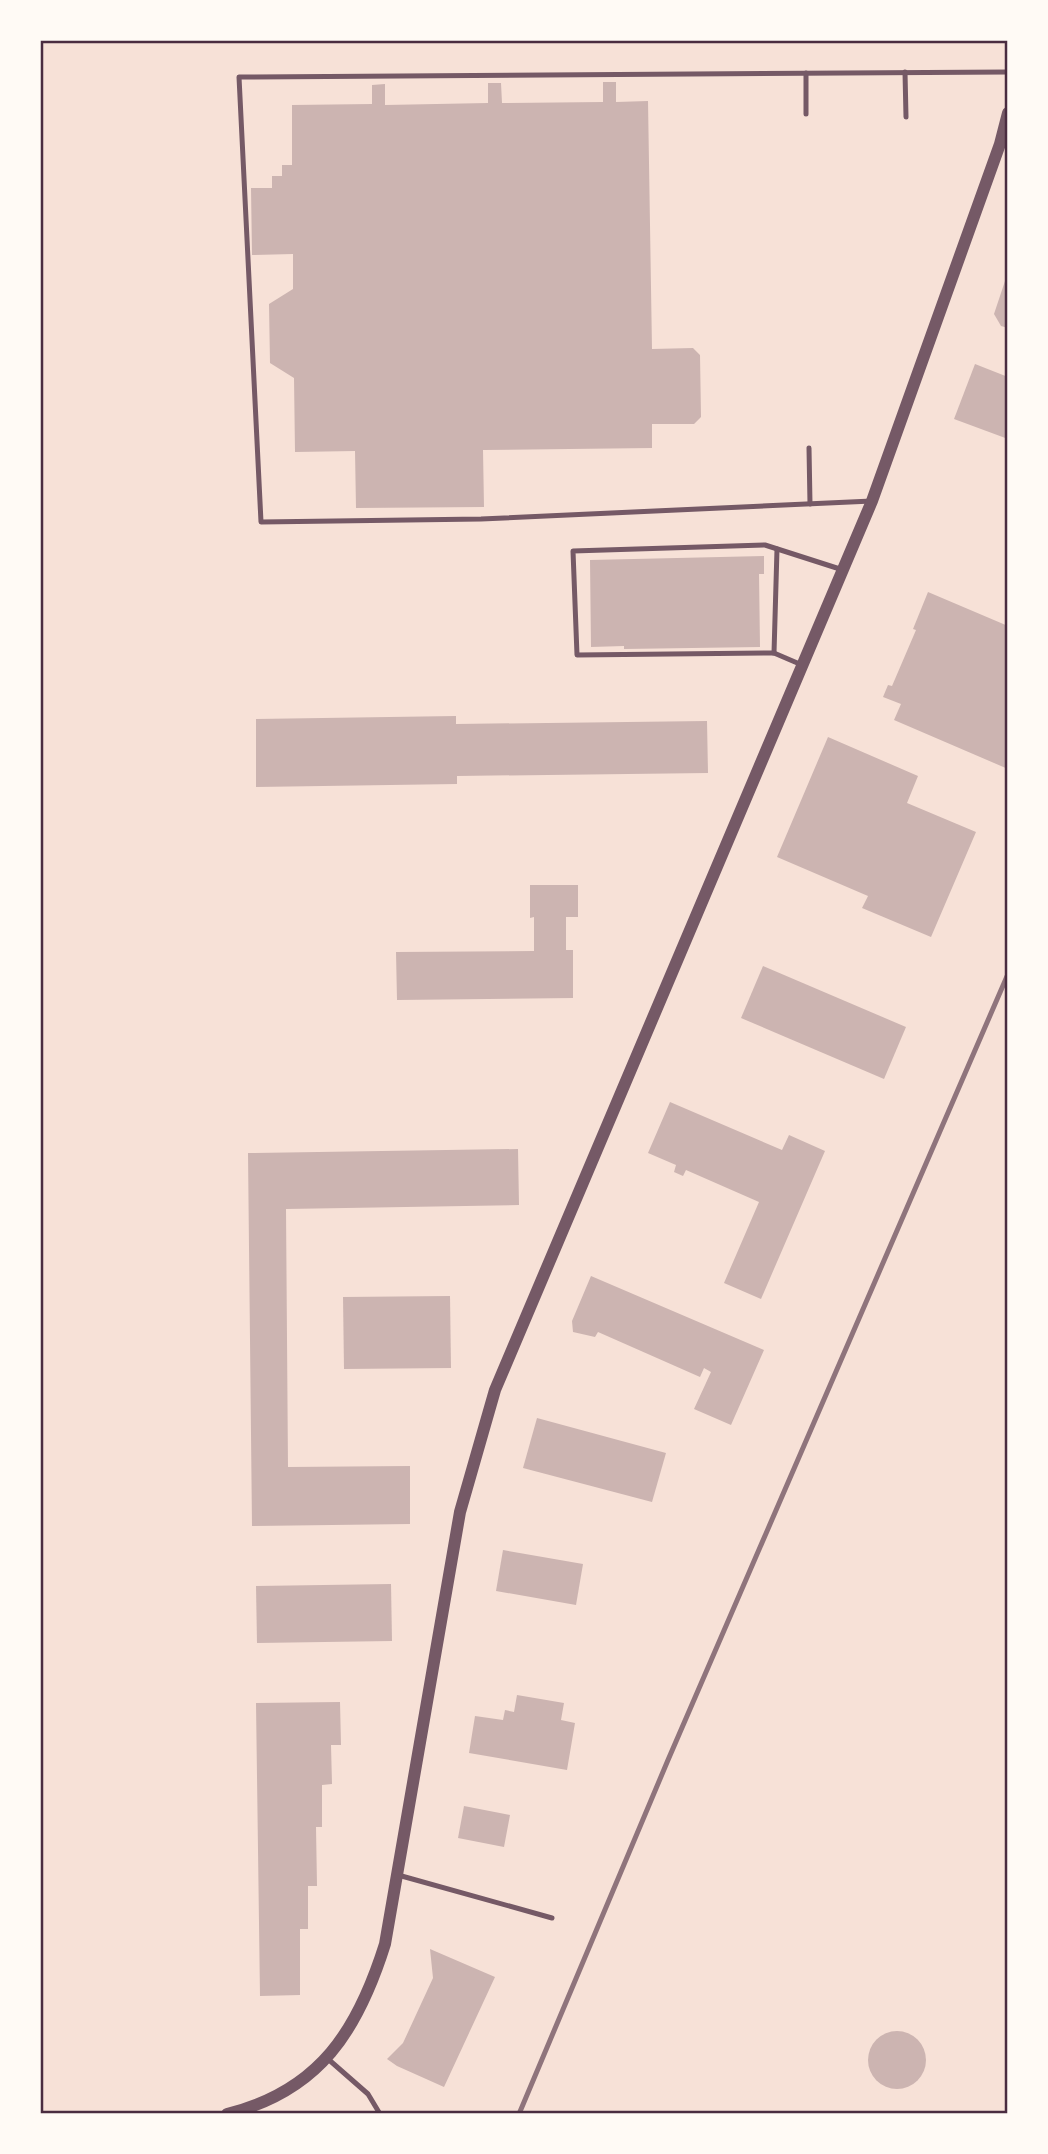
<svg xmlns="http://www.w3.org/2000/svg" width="1048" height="2154" viewBox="0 0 1048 2154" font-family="'Golos Text',sans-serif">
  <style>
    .building { fill: #ccb4b1 }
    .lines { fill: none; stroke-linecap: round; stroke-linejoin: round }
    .service { stroke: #755966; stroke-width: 5 }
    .tertiary { stroke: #755966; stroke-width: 12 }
    .rail { stroke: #8f747c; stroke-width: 5 }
    .neatline { fill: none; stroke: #4a2c40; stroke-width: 2.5 }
  </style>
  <rect width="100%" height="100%" fill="#f7e1d7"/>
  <g class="building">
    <path d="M 603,82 L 616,82 L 616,102 L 648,101 L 652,349 L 693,348 L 700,355 L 701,417 L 694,424 L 652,424 L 652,448 L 483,450 L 484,507 L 356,508 L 355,451 L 295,452 L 294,378 L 270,363 L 269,304 L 293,289 L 293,254 L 252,255 L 251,188 L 272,188 L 272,176 L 282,176 L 282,165 L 292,165 L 292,105 L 372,104 L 372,85 L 385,84 L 385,105 L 488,103 L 488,83 L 501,83 L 502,103 L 603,102 Z"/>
    <path d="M 1008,272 L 1008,328 L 1001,326 L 994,314 Z"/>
    <path d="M 975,364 L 1008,377 L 1008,439 L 954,419 Z"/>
    <path d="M 764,556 L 764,574 L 759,574 L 760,647 L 624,649 L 624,646 L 591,647 L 590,560 Z"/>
    <path d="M 928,592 L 1008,626 L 1008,769 L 894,720 L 901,704 L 883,697 L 888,685 L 892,686 L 916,630 L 913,629 Z"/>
    <path d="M 456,716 L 456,724 L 707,721 L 708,773 L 457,776 L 457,784 L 256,787 L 256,719 Z"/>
    <path d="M 828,737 L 918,776 L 907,803 L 976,832 L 931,937 L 862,908 L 868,896 L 777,857 Z"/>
    <path d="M 530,885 L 578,885 L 578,917 L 566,917 L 566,950 L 573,950 L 573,998 L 397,1000 L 396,952 L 534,951 L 534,917 L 530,918 Z"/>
    <path d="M 763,966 L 906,1027 L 884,1079 L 741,1018 Z"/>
    <path d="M 670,1102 L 782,1150 L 789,1135 L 825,1151 L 761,1299 L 724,1283 L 759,1202 L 686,1170 L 683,1176 L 674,1172 L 676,1165 L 648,1153 Z"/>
    <path d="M 518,1149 L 519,1205 L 286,1209 L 288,1467 L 410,1466 L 410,1524 L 252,1526 L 248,1153 Z"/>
    <path d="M 591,1276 L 764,1350 L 731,1425 L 694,1409 L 711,1372 L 704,1368 L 700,1377 L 598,1332 L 595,1337 L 573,1332 L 572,1321 Z"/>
    <path d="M 450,1296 L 451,1368 L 344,1369 L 343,1297 Z"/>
    <path d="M 537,1418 L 666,1453 L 652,1502 L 523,1468 Z"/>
    <path d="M 503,1550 L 583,1564 L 576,1605 L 496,1591 Z"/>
    <path d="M 391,1584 L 392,1641 L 257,1643 L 256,1586 Z"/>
    <path d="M 517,1695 L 564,1703 L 561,1720 L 575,1723 L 567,1770 L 469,1753 L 475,1716 L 503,1720 L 505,1710 L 514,1712 Z"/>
    <path d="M 340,1702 L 341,1745 L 331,1745 L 332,1784 L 322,1785 L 322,1827 L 316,1827 L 317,1886 L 308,1886 L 308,1929 L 300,1929 L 300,1995 L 260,1996 L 256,1703 Z"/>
    <path d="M 464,1806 L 510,1815 L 504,1847 L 458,1838 Z"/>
    <path d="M 430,1949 L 495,1977 L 444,2087 L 397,2066 L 387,2059 L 403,2043 L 433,1978 Z"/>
    <circle cx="897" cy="2060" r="29"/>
  </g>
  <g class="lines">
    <g class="service">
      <path d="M 905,72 L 906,117"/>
      <path d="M 806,73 L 806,114"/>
      <path d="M 809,448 L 810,504"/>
      <path d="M 872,501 L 481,519 L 261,522 L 239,77 L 1008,72"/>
      <path d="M 774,653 L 777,549"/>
      <path d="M 802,665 L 774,653 L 577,655 L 573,551 L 765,545 L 843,570"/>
      <path d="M 398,1875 L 552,1918"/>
      <path d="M 328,2059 L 368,2094 L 380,2114"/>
    </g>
    <path class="tertiary" d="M 227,2114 C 320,2091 358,2030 385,1944 L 460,1512 L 495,1390 L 872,501 L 1000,144 L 1008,113"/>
    <path class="rail" d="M 519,2114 L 668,1760 L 1008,974"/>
  </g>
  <rect width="1048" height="2154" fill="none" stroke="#fffaf5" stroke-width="84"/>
  <rect x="42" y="42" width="964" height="2070" class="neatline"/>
</svg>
